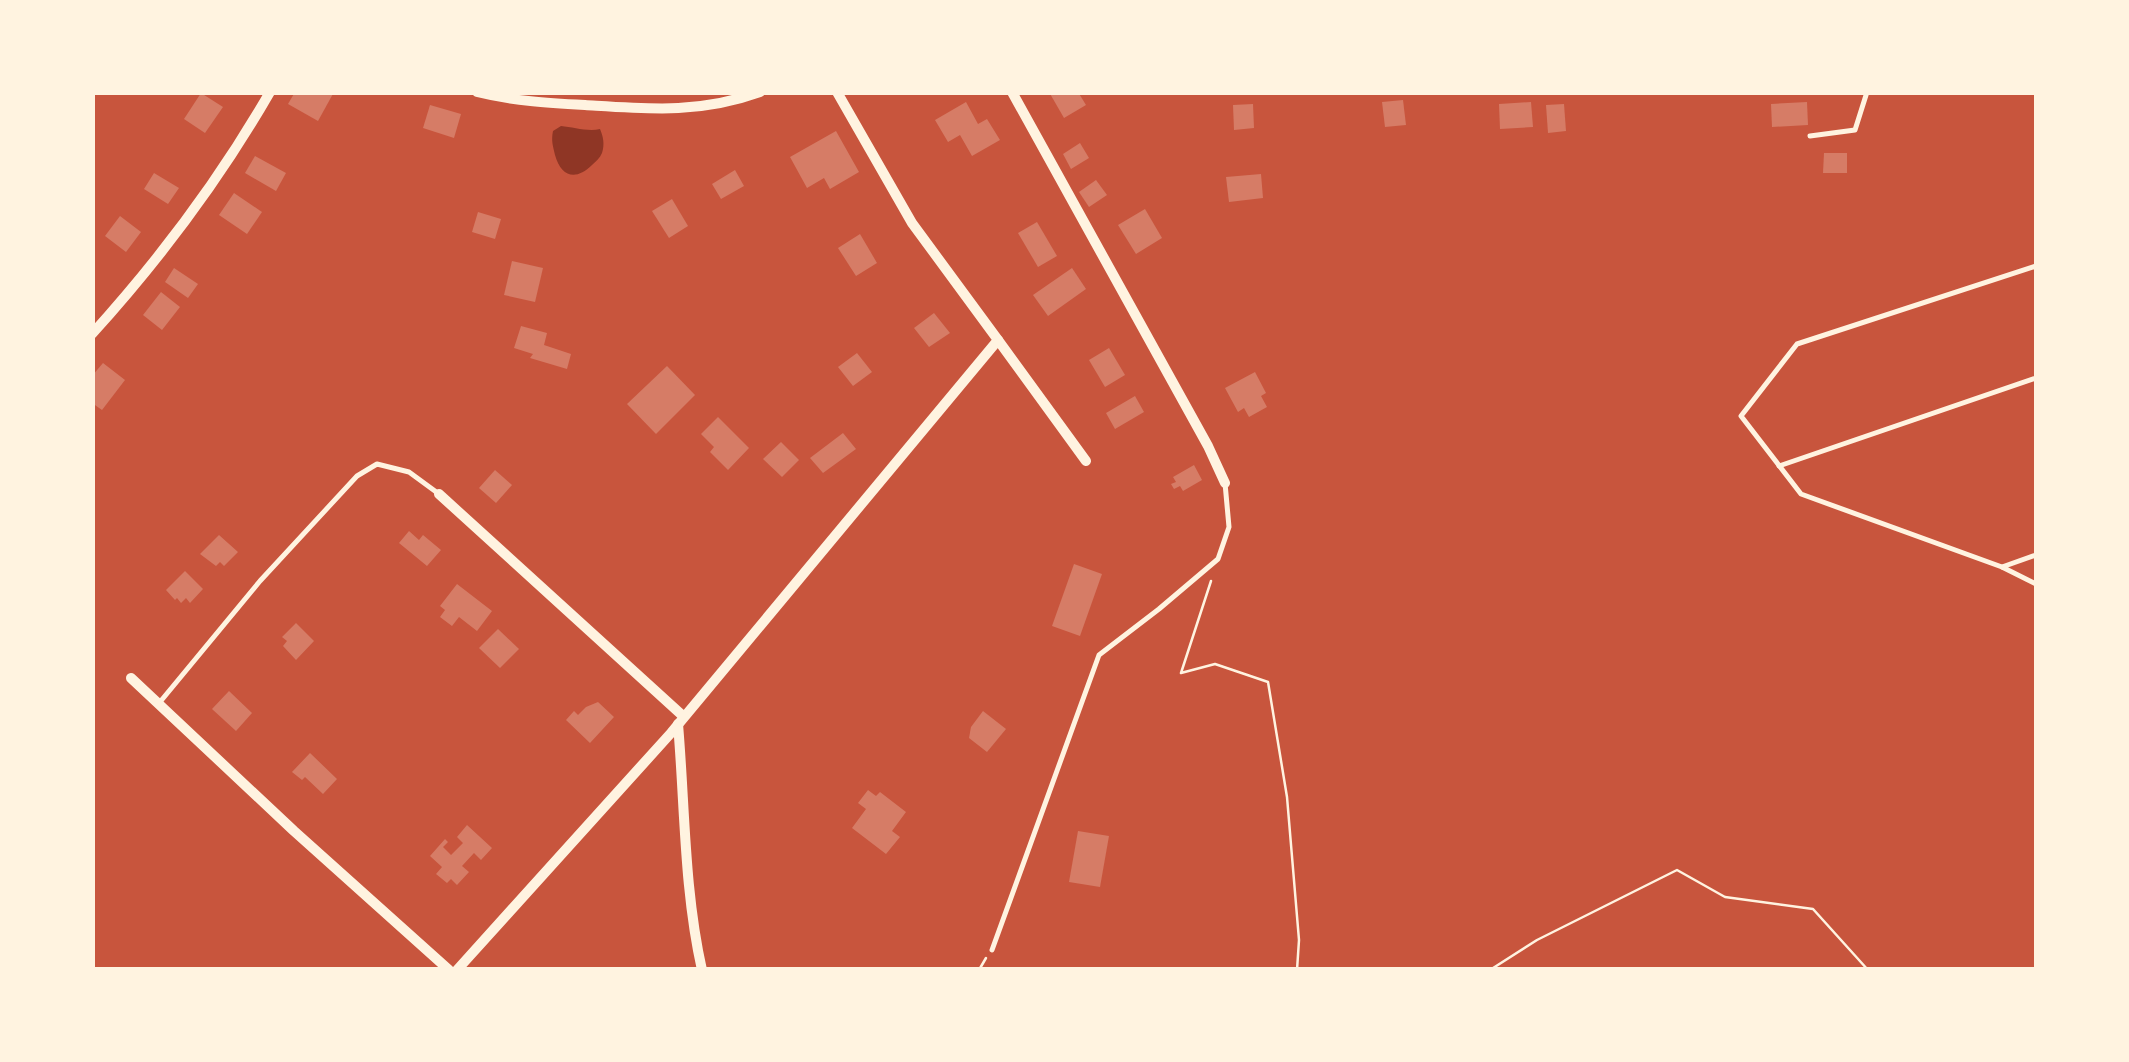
<svg xmlns="http://www.w3.org/2000/svg" width="2129" height="1062" viewBox="0 0 2129 1062" font-family="Mulish,sans-serif">
  <style>
    .water { fill: #8f3625 }
    .building { fill: #d67c66 }
    .lines { fill: none; stroke-linecap: round; stroke-linejoin: round }
    .path { stroke: #fff3e0; stroke-width: 2.5 }
    .service { stroke: #fff3e0; stroke-width: 5 }
    .minor { stroke: #fff3e0; stroke-width: 10 }
  </style>
  <rect width="100%" height="100%" fill="#c8553d"/>
  <path class="water" d="M 561,126 C 573,127 588,132 600,129 C 603,136 605,144 602,153 C 600,158 596,161 592,165 C 576,181 561,177 555,155 C 553,146 551,141 553,131 Z"/>
  <g class="building">
    <path d="M 295,92 L 334,92 L 318,121 L 288,104 Z"/>
    <path d="M 1049,92 L 1078,92 L 1086,105 L 1064,118 Z"/>
    <path d="M 201,93 L 223,107 L 205,133 L 184,119 Z"/>
    <path d="M 1403,100 L 1406,125 L 1385,127 L 1382,102 Z"/>
    <path d="M 966,102 L 978,124 L 987,119 L 1000,140 L 972,156 L 960,135 L 948,142 L 935,120 Z"/>
    <path d="M 1531,102 L 1533,127 L 1500,129 L 1499,104 Z"/>
    <path d="M 1807,102 L 1808,125 L 1772,127 L 1771,104 Z"/>
    <path d="M 1253,104 L 1254,128 L 1234,130 L 1233,105 Z"/>
    <path d="M 1564,104 L 1566,131 L 1548,133 L 1546,105 Z"/>
    <path d="M 430,105 L 461,114 L 454,138 L 423,128 Z"/>
    <path d="M 836,131 L 859,172 L 830,189 L 824,178 L 807,188 L 790,157 Z"/>
    <path d="M 1080,143 L 1089,158 L 1071,169 L 1063,154 Z"/>
    <path d="M 1824,153 L 1847,153 L 1847,173 L 1823,173 Z"/>
    <path d="M 255,156 L 286,173 L 276,191 L 245,173 Z"/>
    <path d="M 735,170 L 744,186 L 721,199 L 712,184 Z"/>
    <path d="M 154,173 L 179,188 L 168,204 L 144,189 Z"/>
    <path d="M 1261,174 L 1263,198 L 1229,202 L 1226,177 Z"/>
    <path d="M 1096,180 L 1107,195 L 1089,207 L 1079,192 Z"/>
    <path d="M 234,193 L 262,212 L 247,234 L 219,215 Z"/>
    <path d="M 672,199 L 688,226 L 669,238 L 652,211 Z"/>
    <path d="M 1145,209 L 1162,238 L 1136,254 L 1118,225 Z"/>
    <path d="M 478,212 L 501,219 L 495,239 L 472,232 Z"/>
    <path d="M 120,216 L 141,232 L 126,252 L 105,236 Z"/>
    <path d="M 1037,222 L 1057,256 L 1038,267 L 1018,233 Z"/>
    <path d="M 860,234 L 877,263 L 856,276 L 838,248 Z"/>
    <path d="M 512,261 L 543,268 L 535,302 L 504,295 Z"/>
    <path d="M 174,268 L 198,284 L 188,298 L 165,282 Z"/>
    <path d="M 1072,268 L 1086,289 L 1048,316 L 1033,295 Z"/>
    <path d="M 161,292 L 180,307 L 162,330 L 143,315 Z"/>
    <path d="M 934,313 L 950,333 L 929,347 L 914,328 Z"/>
    <path d="M 521,326 L 547,333 L 544,345 L 571,354 L 567,369 L 530,358 L 533,354 L 514,348 Z"/>
    <path d="M 1109,348 L 1125,375 L 1105,387 L 1089,360 Z"/>
    <path d="M 857,353 L 872,372 L 853,386 L 838,367 Z"/>
    <path d="M 103,363 L 125,380 L 102,410 L 92,403 L 92,376 Z"/>
    <path d="M 667,366 L 695,395 L 656,434 L 627,404 Z"/>
    <path d="M 1255,372 L 1266,393 L 1261,396 L 1267,407 L 1249,417 L 1244,408 L 1238,412 L 1225,388 Z"/>
    <path d="M 1135,396 L 1144,412 L 1115,429 L 1106,413 Z"/>
    <path d="M 718,417 L 749,448 L 728,470 L 710,452 L 714,447 L 701,434 Z"/>
    <path d="M 843,433 L 856,449 L 823,473 L 810,458 Z"/>
    <path d="M 781,442 L 799,460 L 782,477 L 763,459 Z"/>
    <path d="M 1194,465 L 1202,480 L 1183,491 L 1180,486 L 1174,489 L 1171,484 L 1176,482 L 1173,477 Z"/>
    <path d="M 495,470 L 512,485 L 496,503 L 479,488 Z"/>
    <path d="M 409,531 L 419,540 L 423,535 L 441,550 L 427,566 L 399,543 Z"/>
    <path d="M 219,535 L 238,552 L 224,566 L 220,562 L 216,566 L 200,554 Z"/>
    <path d="M 1074,564 L 1102,574 L 1080,636 L 1052,626 Z"/>
    <path d="M 185,571 L 203,589 L 190,603 L 186,598 L 181,603 L 177,598 L 175,600 L 166,590 Z"/>
    <path d="M 457,584 L 492,611 L 477,631 L 459,617 L 452,626 L 440,617 L 445,610 L 440,606 Z"/>
    <path d="M 296,623 L 314,641 L 296,660 L 283,646 L 287,641 L 282,637 Z"/>
    <path d="M 498,629 L 519,649 L 500,668 L 479,648 Z"/>
    <path d="M 229,691 L 252,713 L 236,731 L 212,709 Z"/>
    <path d="M 598,702 L 614,717 L 590,743 L 566,720 L 574,711 L 578,715 L 586,707 Z"/>
    <path d="M 983,711 L 1006,729 L 987,752 L 969,738 L 971,727 Z"/>
    <path d="M 310,753 L 337,779 L 323,794 L 305,777 L 302,780 L 292,772 Z"/>
    <path d="M 868,790 L 876,796 L 880,792 L 906,812 L 892,831 L 900,837 L 886,854 L 852,828 L 866,809 L 858,803 Z"/>
    <path d="M 467,825 L 492,848 L 481,860 L 474,853 L 462,866 L 469,872 L 457,885 L 451,879 L 447,883 L 436,874 L 442,867 L 430,856 L 445,839 L 448,842 L 443,847 L 451,855 L 463,843 L 457,837 Z"/>
    <path d="M 1078,831 L 1109,836 L 1100,887 L 1069,882 Z"/>
  </g>
  <g class="lines">
    <g class="path">
      <path d="M 1211,581 L 1181,673 L 1215,664 L 1268,682 L 1287,797 L 1299,940 L 1297,970"/>
      <path d="M 979,970 L 986,958"/>
      <path d="M 1490,970 L 1537,940 L 1677,870 L 1725,897 L 1813,909 L 1868,970"/>
    </g>
    <g class="service">
      <path d="M 1810,136 L 1855,130 L 1867,92"/>
      <path d="M 2036,266 L 1797,344 L 1741,416 L 1801,494 L 2002,567 L 2036,584"/>
      <path d="M 1779,466 L 2036,378"/>
      <path d="M 2002,567 L 2036,555"/>
      <path d="M 160,702 L 260,581 L 357,476 L 377,464 L 409,472 L 439,494"/>
      <path d="M 992,950 L 1099,655 L 1159,609 L 1218,559 L 1229,527 L 1225,483"/>
    </g>
    <g class="minor">
      <path d="M 477,92 C 513,101 548,103 585,105 C 648,109 699,114 760,92"/>
      <path d="M 1012,92 L 1208,446 L 1225,483"/>
      <path d="M 92,334 C 159,260 220,179 270,92"/>
      <path d="M 998,340 L 1086,461"/>
      <path d="M 439,494 L 683,716"/>
      <path d="M 131,678 L 294,831 L 449,970"/>
      <path d="M 678,724 C 685,806 684,890 702,970"/>
      <path d="M 457,970 L 671,733 L 998,340 L 912,223 L 837,92"/>
    </g>
  </g>
  <rect width="2129" height="1062" fill="none" stroke="#fff3e0" stroke-width="190"/>
</svg>
